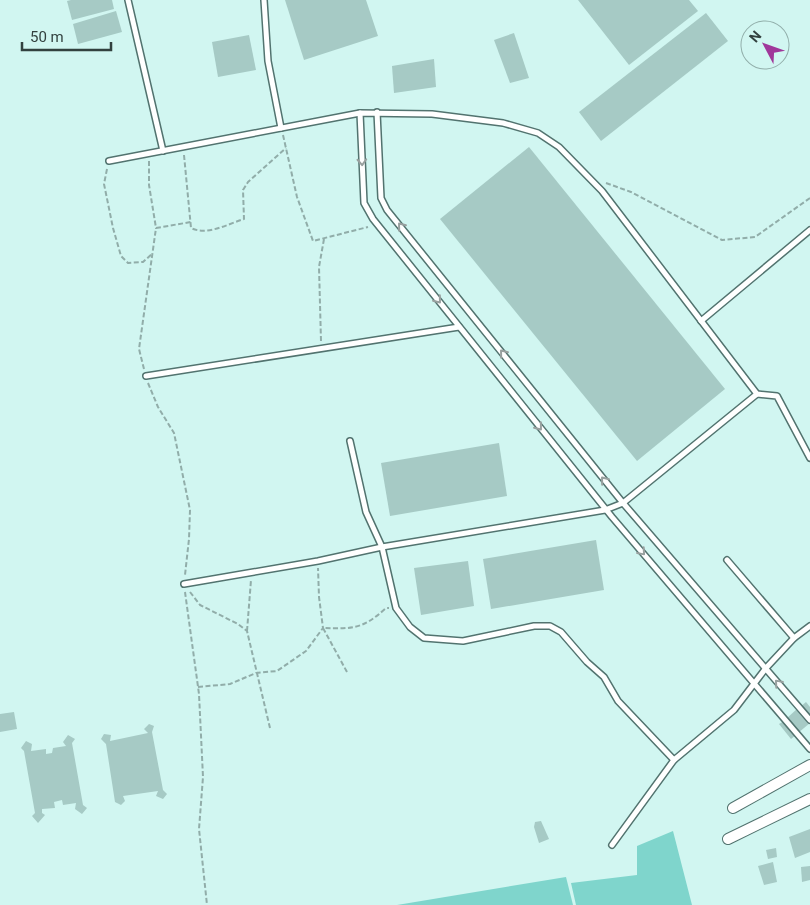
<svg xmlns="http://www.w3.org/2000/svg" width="810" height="905" viewBox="0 0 810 905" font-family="Roboto,sans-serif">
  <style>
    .green { fill: #7fd5cc }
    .building { fill: #a6cac5 }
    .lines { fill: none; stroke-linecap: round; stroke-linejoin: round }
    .service-casing { stroke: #52736f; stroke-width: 8 }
    .minor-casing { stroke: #52736f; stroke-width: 12 }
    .path { stroke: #91ada9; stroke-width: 2; stroke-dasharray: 5 2.5; stroke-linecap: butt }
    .service { stroke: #fff; stroke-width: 5 }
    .minor { stroke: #fff; stroke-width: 10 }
    .oneway { stroke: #98a09f }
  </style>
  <rect width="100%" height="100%" fill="#d1f6f1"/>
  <g class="green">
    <path d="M 673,831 L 692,905 L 576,905 L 571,883 L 637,875 L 637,846 Z"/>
    <path d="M 566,877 L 573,905 L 397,905 Z"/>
  </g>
  <g class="building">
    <path d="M 71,0 L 112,0 L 114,9 L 72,20 L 67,1 Z"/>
    <path d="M 285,0 L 366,0 L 378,36 L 304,60 Z"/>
    <path d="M 578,0 L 689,0 L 698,11 L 629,65 Z"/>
    <path d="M 116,11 L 122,32 L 78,44 L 73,24 Z"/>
    <path d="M 706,13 L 728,41 L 601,141 L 579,112 Z"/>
    <path d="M 514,33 L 529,78 L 510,83 L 494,40 Z"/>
    <path d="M 249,35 L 256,70 L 218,77 L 212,42 Z"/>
    <path d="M 434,59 L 436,87 L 394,93 L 392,66 Z"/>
    <path d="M 529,147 L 725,389 L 637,461 L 440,219 Z"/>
    <path d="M 499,443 L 507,496 L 390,516 L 381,463 Z"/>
    <path d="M 596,540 L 604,590 L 491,609 L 483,559 Z"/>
    <path d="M 468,561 L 474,606 L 421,615 L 414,568 Z"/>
    <path d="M 806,702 L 810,707 L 810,718 L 800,707 Z"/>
    <path d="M 798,708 L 810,723 L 798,733 L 786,719 Z"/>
    <path d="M 14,712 L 17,729 L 0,732 L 0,714 Z"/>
    <path d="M 784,721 L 796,735 L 791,739 L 779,724 Z"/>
    <path d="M 149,724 L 154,726 L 152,732 L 163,790 L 167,794 L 163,799 L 156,796 L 158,791 L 123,796 L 125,801 L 121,805 L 115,802 L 106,744 L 101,739 L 104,734 L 111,735 L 110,741 L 148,733 L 144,729 Z"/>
    <path d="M 68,735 L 75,739 L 72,743 L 83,805 L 87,808 L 82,814 L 75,809 L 76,803 L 63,805 L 62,800 L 54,802 L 55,808 L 42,809 L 42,813 L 45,815 L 38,823 L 32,816 L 35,813 L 24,751 L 21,748 L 26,741 L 32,744 L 31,751 L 46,749 L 46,754 L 52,753 L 53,748 L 66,746 L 63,742 Z"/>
    <path d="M 541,821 L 549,839 L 539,843 L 534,827 L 535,822 Z"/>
    <path d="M 810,829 L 810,852 L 795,858 L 789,837 Z"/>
    <path d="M 776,848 L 777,857 L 768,859 L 766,850 Z"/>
    <path d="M 773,862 L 777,882 L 764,885 L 758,866 Z"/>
    <path d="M 810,866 L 810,880 L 802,882 L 801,867 Z"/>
  </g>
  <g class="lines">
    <defs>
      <g id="service">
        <path d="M 128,0 L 163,151"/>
        <path d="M 264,0 L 268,61 L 281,128"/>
        <path d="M 377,112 L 381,198 L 387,210 L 623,503 L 810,720"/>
        <path d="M 360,113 L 364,203 L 373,219 L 612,517 L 810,749"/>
        <path d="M 109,161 L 360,113 L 432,114 L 503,123 L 538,133 L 559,147 L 602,191 L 757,394 L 777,396 L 810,458"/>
        <path d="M 701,321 L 810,230"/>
        <path d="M 146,376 L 459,327"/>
        <path d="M 350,441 L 366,512 L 382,547 L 396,608 L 410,627 L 424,638 L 463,641 L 534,626 L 550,626 L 561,632 L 587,662 L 604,677 L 618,701 L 674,760 L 612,845"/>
        <path d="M 727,560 L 794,638"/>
        <path d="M 184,584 L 318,561 L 382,547 L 605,510 L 623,503 L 757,394"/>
        <path d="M 674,760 L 734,710 L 766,668 L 794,638 L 810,626"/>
      </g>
      <g id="minor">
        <path d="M 733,808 L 810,765"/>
        <path d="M 728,839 L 810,799"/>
      </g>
    </defs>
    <use href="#service" class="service-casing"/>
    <use href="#minor" class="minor-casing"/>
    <g class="path">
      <path d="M 283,135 L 297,197 L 313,241 L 368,227"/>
      <path d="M 184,155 L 191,228 C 207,236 228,224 244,219 L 243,190 L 248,182 L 286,148"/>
      <path d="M 149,161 L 149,185 L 156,228 L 191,222"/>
      <path d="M 107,169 L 104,184 L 113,228 L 121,256 L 128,263 L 143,262 L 152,254"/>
      <path d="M 606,183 L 631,192 L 722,240 L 755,237 L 810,198"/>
      <path d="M 321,341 L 319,267 L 324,239"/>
      <path d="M 144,369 L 139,349 L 156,228"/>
      <path d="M 148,383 L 158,407 L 174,433 L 190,510 L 189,539 L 185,575"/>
      <path d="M 185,592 L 199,694 L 203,777 L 199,829 L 207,905"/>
      <path d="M 190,592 L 200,605 L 238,624 L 247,631 L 270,728"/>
      <path d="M 247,631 L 251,580"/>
      <path d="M 347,672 L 323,628 C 353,629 363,629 386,608 L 389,608"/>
      <path d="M 198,687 L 230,684 L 256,673 L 277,671 L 306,651 L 323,628 L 319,597 L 318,568"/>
    </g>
    <use href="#service" class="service"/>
    <use href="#minor" class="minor"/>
  </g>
  <defs><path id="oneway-chevron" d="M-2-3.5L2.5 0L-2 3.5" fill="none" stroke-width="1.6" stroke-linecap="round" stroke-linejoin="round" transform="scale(1.25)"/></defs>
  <g class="oneway">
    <use href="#oneway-chevron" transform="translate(362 162) rotate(87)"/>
    <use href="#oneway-chevron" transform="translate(401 226) rotate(-129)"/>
    <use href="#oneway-chevron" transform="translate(438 300) rotate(51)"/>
    <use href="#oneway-chevron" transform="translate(503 353) rotate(-129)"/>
    <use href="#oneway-chevron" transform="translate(539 427) rotate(51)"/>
    <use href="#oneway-chevron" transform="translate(604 480) rotate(-129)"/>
    <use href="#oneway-chevron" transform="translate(642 552) rotate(49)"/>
    <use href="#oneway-chevron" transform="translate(778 683) rotate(-131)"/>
  </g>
  <g transform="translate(765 45) rotate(311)"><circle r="24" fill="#d1f6f1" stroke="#91aeaa"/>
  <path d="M0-4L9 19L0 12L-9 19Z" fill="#a0379a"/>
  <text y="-8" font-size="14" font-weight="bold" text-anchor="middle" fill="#32413f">N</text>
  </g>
  <path d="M22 42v8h89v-8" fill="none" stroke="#32413f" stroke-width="2.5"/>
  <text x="30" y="42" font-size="15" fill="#32413f" stroke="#d1f6f1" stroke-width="4" paint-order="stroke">50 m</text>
</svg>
